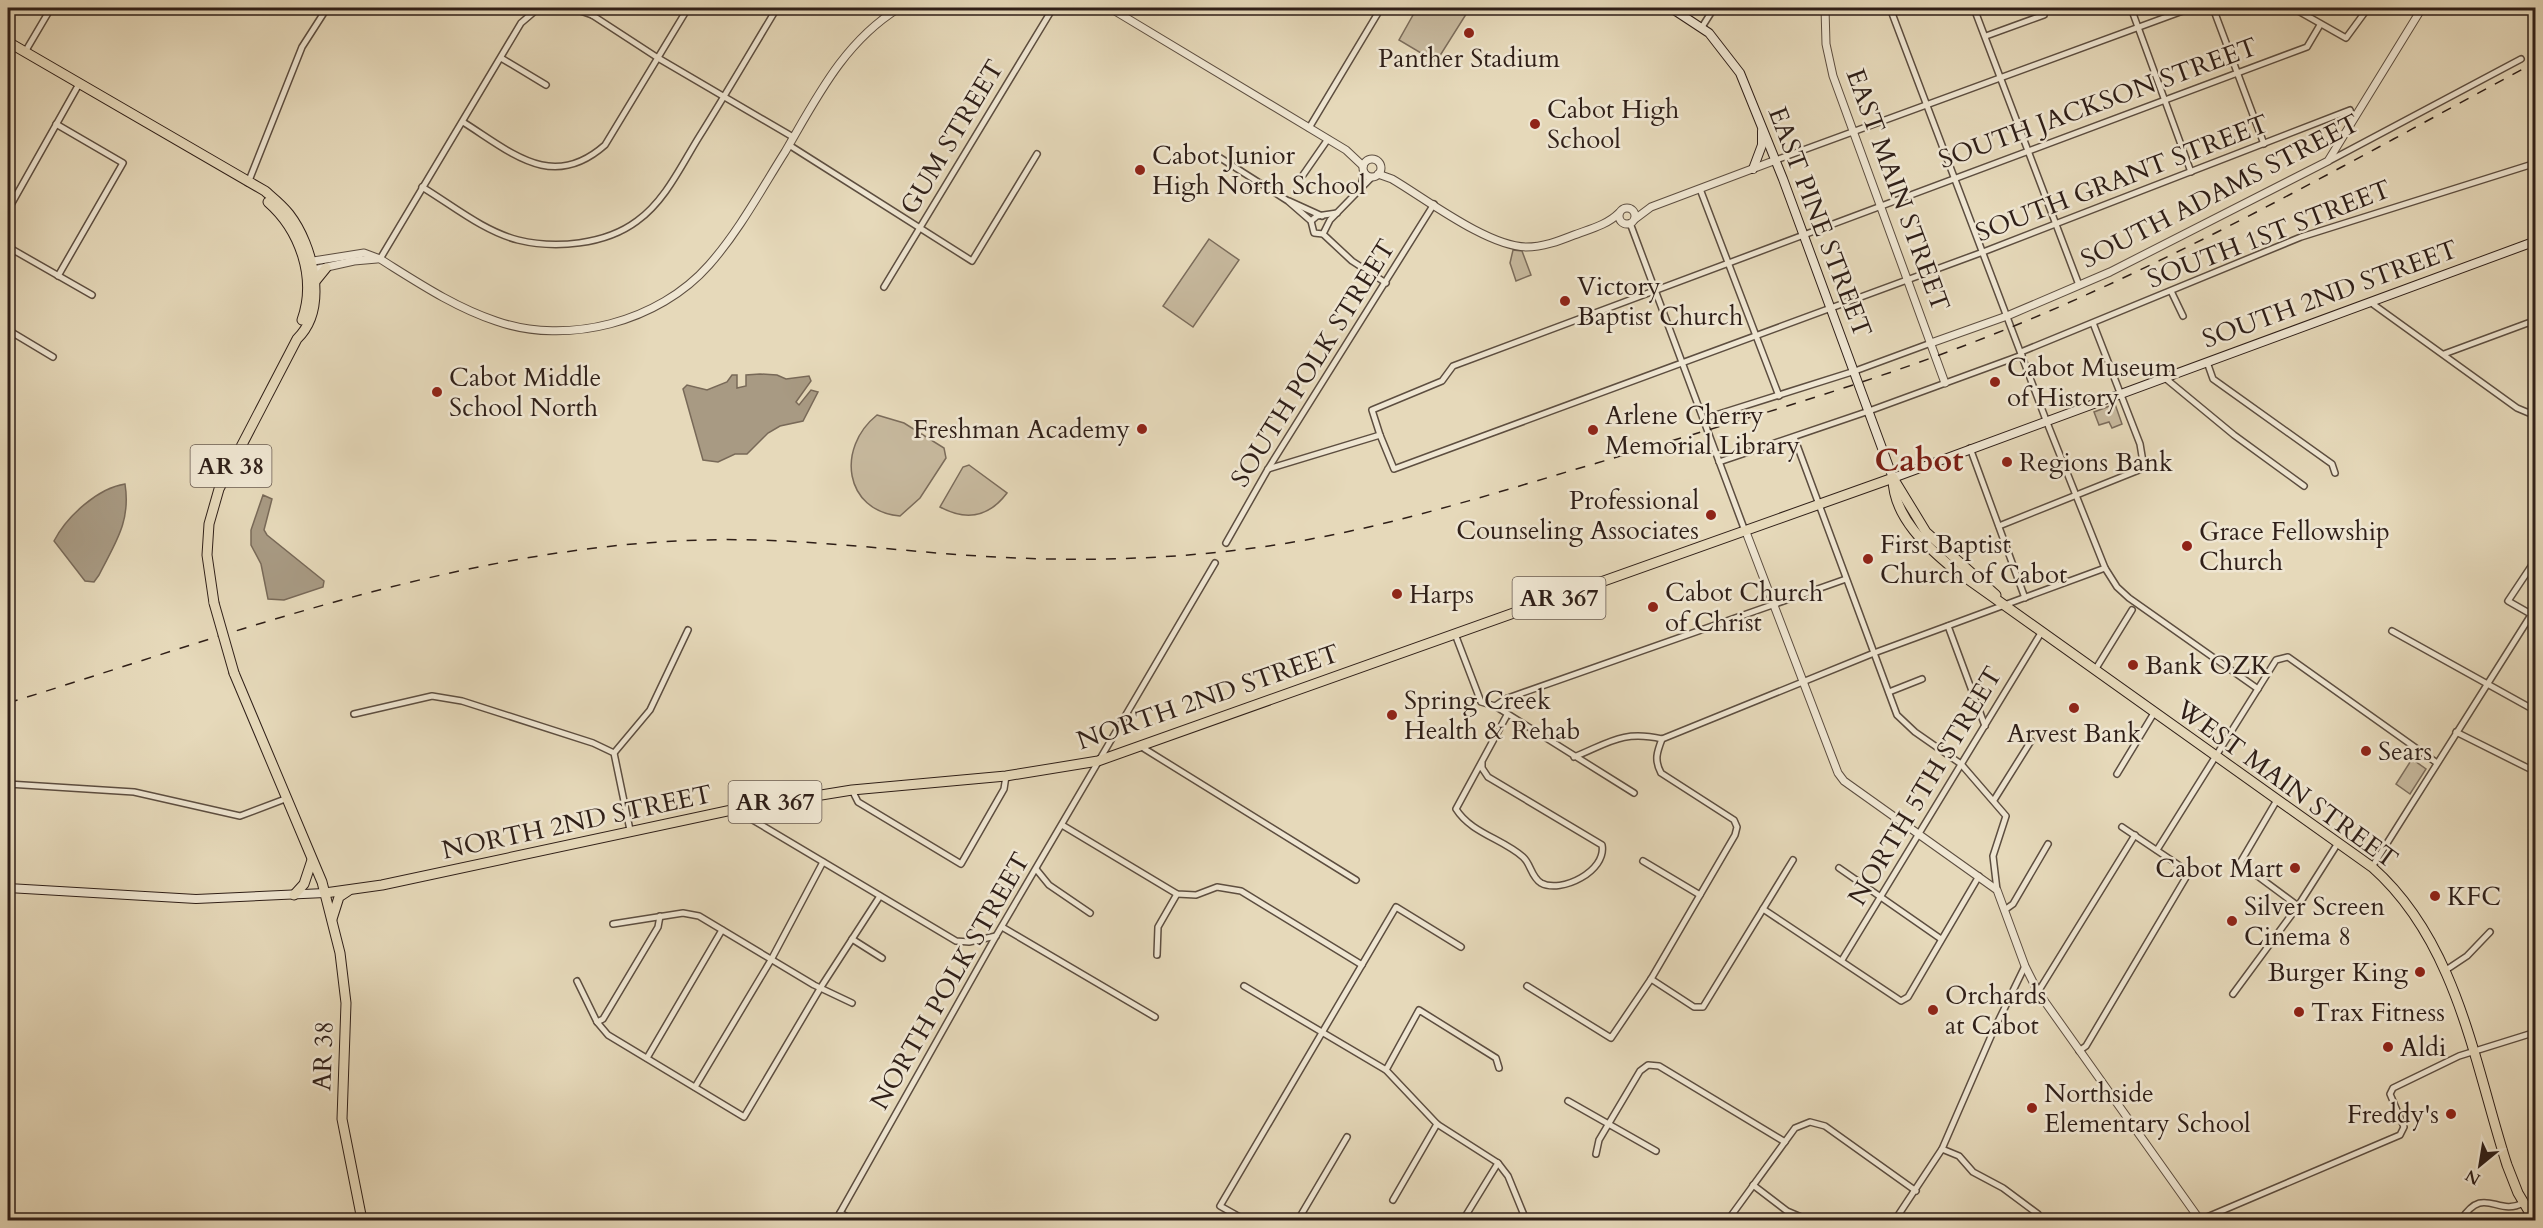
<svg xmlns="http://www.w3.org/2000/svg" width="2543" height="1228" viewBox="0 0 2543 1228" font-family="Cardo,serif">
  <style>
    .green { fill: #c7b99e; stroke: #7b6c5b; stroke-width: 1.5 }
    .water { fill: #a89a83; stroke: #786958; stroke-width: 1.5 }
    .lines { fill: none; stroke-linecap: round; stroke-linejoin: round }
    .minor-casing { stroke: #5d4e40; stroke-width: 8 }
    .tertiary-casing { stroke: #5d4e40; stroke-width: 9 }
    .secondary-casing { stroke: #2f1f18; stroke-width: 10 }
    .primary-casing { stroke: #2f1f18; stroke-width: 11 }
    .minor { stroke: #efe6d2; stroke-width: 5 }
    .tertiary { stroke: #efe6d2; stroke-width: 7 }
    .secondary { stroke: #efe6d2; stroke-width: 8 }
    .primary { stroke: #e6d9ba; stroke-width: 9 }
    .rail { stroke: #2f1f18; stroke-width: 1.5; stroke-dasharray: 10 10; stroke-linecap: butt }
    .primary-bridge-casing { stroke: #2f1f18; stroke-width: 11; stroke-linecap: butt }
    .primary-bridge { stroke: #e6d9ba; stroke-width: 9 }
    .poi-dot { fill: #8f2418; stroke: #efe6d2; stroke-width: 2 }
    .labels { text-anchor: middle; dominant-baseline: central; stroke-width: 5; stroke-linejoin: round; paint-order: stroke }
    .shield { fill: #efe6d2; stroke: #695b50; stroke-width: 1.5 }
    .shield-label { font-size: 24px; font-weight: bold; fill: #2f1f18 }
    .poi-label { font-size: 26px; fill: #2f1f18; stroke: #efe6d2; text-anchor: start }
    .street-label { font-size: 26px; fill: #2f1f18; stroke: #efe6d2 }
    .district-label { font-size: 32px; font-weight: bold; fill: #7a1f14; stroke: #efe6d2 }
  </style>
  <rect width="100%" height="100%" fill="#e6d9ba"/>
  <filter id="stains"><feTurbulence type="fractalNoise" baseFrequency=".00333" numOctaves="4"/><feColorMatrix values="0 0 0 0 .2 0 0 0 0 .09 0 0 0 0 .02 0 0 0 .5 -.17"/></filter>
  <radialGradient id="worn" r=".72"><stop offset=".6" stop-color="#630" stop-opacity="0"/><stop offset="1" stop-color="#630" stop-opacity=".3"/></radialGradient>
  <g class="green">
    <path d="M 1417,8 L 1470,8 L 1436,62 L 1399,40 Z"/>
    <path d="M 1209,239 L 1239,260 L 1193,327 L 1163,306 Z"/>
    <path d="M 1513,250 L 1522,251 L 1531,275 L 1516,281 L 1510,263 Z"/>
    <path d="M 2115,404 L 2122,424 L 2112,428 L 2109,422 L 2099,425 L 2094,412 Z"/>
    <path d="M 877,415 L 904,423 L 944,448 L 946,458 L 920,498 L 900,516 C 844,511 836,448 877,415 Z"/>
    <path d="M 969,465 L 1007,493 C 989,517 966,521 940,507 L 963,467 Z"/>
    <path d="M 2412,759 L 2426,769 L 2410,794 L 2396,784 Z"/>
  </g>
  <g class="water">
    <path d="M 760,374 L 777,375 L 786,379 L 809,376 L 811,381 L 796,402 L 799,405 L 811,390 L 818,392 L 803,421 L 780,426 L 768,433 L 747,454 L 735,454 L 718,462 L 703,460 L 683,389 L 687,385 L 707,390 L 727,382 L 732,375 L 737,375 L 737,388 L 746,386 L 746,375 Z"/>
    <path d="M 125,484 C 131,522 115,543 99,575 L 94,582 L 85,581 L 54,541 C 67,516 98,488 125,484 Z"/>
    <path d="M 263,495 L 272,499 L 264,530 L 267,535 L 324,581 L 323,587 L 284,600 L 268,599 L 261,564 L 251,545 L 251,530 Z"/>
  </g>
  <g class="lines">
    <defs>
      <g id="minor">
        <path d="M 572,8 L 592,15 L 658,58 L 793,137"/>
        <path d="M 2131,8 L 2191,172"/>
        <path d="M 2213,8 L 2264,144"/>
        <path d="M 2293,8 L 2346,38 L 2368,8"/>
        <path d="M 1975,11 L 2079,285"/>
        <path d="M 592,15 L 597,8"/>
        <path d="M 1702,27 L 1714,8"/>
        <path d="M 1986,36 L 2044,15"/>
        <path d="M 25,52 L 51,8"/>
        <path d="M 501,58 L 546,85"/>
        <path d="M 463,122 C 511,152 552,192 605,145 L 688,8"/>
        <path d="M 56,124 L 123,163 L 58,276"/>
        <path d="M 1309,128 L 1381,8"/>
        <path d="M 789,145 L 972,261 L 1037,154"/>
        <path d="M 1214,154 L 1288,201 L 1311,221 L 1314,233 L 1323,234 L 1352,261 L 1386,283"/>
        <path d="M 1776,160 L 2191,8"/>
        <path d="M 2329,161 L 2521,59"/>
        <path d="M 1303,175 L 1328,139"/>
        <path d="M 248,183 L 302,47 L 327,8"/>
        <path d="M 1361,186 L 1364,172"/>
        <path d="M 422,187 C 452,205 483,231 518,240 C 555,249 605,245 637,221 C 665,201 681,166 699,137 C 726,94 751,51 777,8"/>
        <path d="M 1700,189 L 1779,396"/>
        <path d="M 1289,201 L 1322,216"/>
        <path d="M 8,210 L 79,84"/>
        <path d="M 1311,221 L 1317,216 L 1337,213"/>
        <path d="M 1630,223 L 1745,531"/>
        <path d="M 1323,234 L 1330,220 L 1372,177"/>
        <path d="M 8,247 L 92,295"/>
        <path d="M 380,259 L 521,23 L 535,11 L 549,8"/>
        <path d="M 884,287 L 1053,8"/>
        <path d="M 2171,291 L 2183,316"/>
        <path d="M 2370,302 L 2517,408 L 2536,416"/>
        <path d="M 8,330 L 53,357"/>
        <path d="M 2021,352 L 2301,237 L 2536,163"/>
        <path d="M 2444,354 L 2536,320"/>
        <path d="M 2207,362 L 2213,379 L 2332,464 L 2335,473"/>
        <path d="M 2165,378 L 2234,435 L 2304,486"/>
        <path d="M 1703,419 L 1855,371 L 1931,343"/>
        <path d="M 1380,435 L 1394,469 L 1983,252 L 2350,110"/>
        <path d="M 1794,437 L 1897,715 L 1915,732 L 1961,764 L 2006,816 L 1993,856 L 1997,890"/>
        <path d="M 1970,448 L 2025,598"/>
        <path d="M 1719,462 L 1869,411 L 2022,355"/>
        <path d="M 1268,469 L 1380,435 L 1372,410 L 1442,381 L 1453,366 L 2307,47 L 2320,25"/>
        <path d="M 1999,526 L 2144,468 L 2140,444 L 2093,323"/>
        <path d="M 1226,543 L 1268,469 L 1434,204"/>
        <path d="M 2536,559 L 2508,601 L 2536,617"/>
        <path d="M 2105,568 L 2117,587 L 2129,598 L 2258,689"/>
        <path d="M 1948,626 L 1985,726"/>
        <path d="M 2392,631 L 2536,711"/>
        <path d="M 1455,634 L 1481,702 L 1495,706 L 1634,793"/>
        <path d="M 2095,670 L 2132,610"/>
        <path d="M 1889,692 L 1922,679"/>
        <path d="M 1495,706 L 1505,699 L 1846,579"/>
        <path d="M 354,714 L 432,696 L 462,701 L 593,743 L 614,753 L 630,830"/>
        <path d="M 2456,732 L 2536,772"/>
        <path d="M 1140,746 L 1356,880"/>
        <path d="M 614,753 L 650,710 L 688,630"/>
        <path d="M 1574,757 C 1609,743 1622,730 1662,739 L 1874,653 L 2105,568 L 2046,420 L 1890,8"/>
        <path d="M 1482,762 L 1482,768 L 1488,777 L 1602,845 C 1607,871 1561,894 1541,883 C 1531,877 1531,864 1523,857 C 1503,839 1471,833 1456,809 L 1507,715"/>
        <path d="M 2117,774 L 2154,713"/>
        <path d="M 8,784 L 134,792 L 240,816 L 285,799"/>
        <path d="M 852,790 L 858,802 L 961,864 L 1004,789 L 1006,776"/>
        <path d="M 1994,800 L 2031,741"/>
        <path d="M 2277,800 L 2240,863 L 2298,906"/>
        <path d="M 8,803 L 10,784"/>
        <path d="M 741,808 L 746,816 L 956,941 L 969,942 L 996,936"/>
        <path d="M 1062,825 L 1177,894 L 1196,895 L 1217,887 L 1241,891 L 1362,965"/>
        <path d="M 2157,850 L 2276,660 L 2288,657 L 2437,763"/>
        <path d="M 1643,861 L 1700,895"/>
        <path d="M 2372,867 L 2531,615"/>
        <path d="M 1839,868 L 1941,939"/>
        <path d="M 1036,869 L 1049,885 L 1090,913"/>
        <path d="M 1763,909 L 1901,1001 L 1908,997 L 1979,876"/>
        <path d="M 2006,909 L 2013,904 L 2048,844"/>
        <path d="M 613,924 L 683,913 L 699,916 L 814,985 L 852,1003"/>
        <path d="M 1002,927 L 1155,1017"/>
        <path d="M 852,939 L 882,958"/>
        <path d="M 1157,955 L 1158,927 L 1177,894"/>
        <path d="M 1842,960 L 2041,633"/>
        <path d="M 2446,970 L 2467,956 L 2490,932"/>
        <path d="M 1651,979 L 1694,1007 L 1703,1007 L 1793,860"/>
        <path d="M 577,981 L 597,1022 L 608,1035 L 744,1117 L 821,987 L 880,896"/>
        <path d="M 1244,986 L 1386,1070 L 1437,1124 L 1498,1163 L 1463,1220"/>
        <path d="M 1527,986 L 1611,1038 L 1651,979 L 1735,835 L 1737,827 L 1734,820 L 1661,773 C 1654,760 1657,752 1662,739"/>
        <path d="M 2038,992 L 2135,835"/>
        <path d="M 2233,994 L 2298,906 L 2338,843"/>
        <path d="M 597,1022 L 603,1019 L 658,927 L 660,916"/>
        <path d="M 2079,1051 L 2086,1046 L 2188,874 L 2186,870 L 2122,827"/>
        <path d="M 647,1058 L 722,930"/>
        <path d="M 1386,1070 L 1419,1010 L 1496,1058 L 1499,1068"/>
        <path d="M 695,1087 L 771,960 L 823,862"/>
        <path d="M 1568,1101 L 1656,1151"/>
        <path d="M 1942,1149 L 1959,1156 L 1973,1172 L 2003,1188 L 2038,1214"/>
        <path d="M 1596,1154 L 1599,1140 L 1640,1071 L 1648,1065 L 1659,1066 L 1785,1142"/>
        <path d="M 1498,1163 L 1508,1176 L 1526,1220"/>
        <path d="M 1753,1185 L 1787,1211 L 1808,1220"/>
        <path d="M 1393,1200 L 1437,1124"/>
        <path d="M 2526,1209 L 2536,1204"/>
        <path d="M 840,1213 L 853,1220"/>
        <path d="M 836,1220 L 996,936 L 1215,563"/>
        <path d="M 1245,1220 L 1220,1206 L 1396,907 L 1461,947"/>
        <path d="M 1298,1220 L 1347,1137"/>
        <path d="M 1646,1220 L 1683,1217 L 1694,1220"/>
        <path d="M 1728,1220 L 1795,1128 L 1810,1122 L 1825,1126 L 1916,1191"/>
        <path d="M 1895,1220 L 1942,1149 L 1992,1034 L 2025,966"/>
        <path d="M 2200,1220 L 2400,1135 L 2404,1127 L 2390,1094 L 2393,1088 L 2459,1056 L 2536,1032"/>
        <path d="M 2461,1220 C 2484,1184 2497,1217 2523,1203"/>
      </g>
      <g id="tertiary">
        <path d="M 1110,8 L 1346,150 L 1363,166"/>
        <path d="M 1825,8 L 1826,44 L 1833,76 L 1945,383"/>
        <circle cx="1372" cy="168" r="9"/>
        <path d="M 1378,174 L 1392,179 C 1426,199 1487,246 1526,247 C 1543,247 1559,241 1574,235 C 1590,229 1607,225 1619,213"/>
        <circle cx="1627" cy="216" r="8"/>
        <path d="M 1635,219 L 1651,207 L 1776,160"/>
        <path d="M 307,262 L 364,253 L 380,259 C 417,282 454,307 496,321 C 567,346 659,322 709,265 C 739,231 761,190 785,152 C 817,97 844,42 899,8"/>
        <path d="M 309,271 L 354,261 L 377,259"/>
        <path d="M 1931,343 L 2007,316 L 2110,272 L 2328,161 L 2422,8"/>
        <path d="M 1746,532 L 1838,773 L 1844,781 L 1997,890 L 2025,966 L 2038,992 L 2200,1220"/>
      </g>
      <g id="secondary">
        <path d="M 1671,8 L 1709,33 L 1740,73 L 1783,179 L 1893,478 L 2536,241"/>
        <path d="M 1753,169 L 1762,145 L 1762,131"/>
        <path d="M 8,888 L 196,899 L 325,893"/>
      </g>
      <g id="primary">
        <path d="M 8,42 L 265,191 C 273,198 282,205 289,214 C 313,245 329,308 297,339 L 219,489 L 209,524 L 207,555 L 214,603"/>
        <path d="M 268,202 C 300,230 317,278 302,320"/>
        <path d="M 313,284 L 326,268"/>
        <path d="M 1893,478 C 1893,517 1927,547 1955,570 L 2372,867 C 2457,942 2474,1062 2507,1165 L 2518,1193 L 2534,1220"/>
        <path d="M 1893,478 L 1926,532 L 1996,595"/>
        <path d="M 234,673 L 322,882 L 340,953 L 346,1003 L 342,1119 L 362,1220"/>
        <path d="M 325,893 L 382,885 L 741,808 L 852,790 L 1006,776 L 1098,761 L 1893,478"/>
        <path d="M 294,895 L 304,884 L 312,860"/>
        <path d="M 332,919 L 339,897 L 348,891"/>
      </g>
    </defs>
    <use href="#minor" class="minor-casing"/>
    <use href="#tertiary" class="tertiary-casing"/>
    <use href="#secondary" class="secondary-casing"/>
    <use href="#primary" class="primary-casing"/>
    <use href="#minor" class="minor"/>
    <use href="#tertiary" class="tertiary"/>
    <use href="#secondary" class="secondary"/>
    <use href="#primary" class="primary"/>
    <path class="rail" d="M 8,703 C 235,633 463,546 704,540 C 802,537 899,552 996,557 C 1089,562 1183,559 1275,545 C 1384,529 1491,494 1597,463 C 1737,421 1878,382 2014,326 C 2194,252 2364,154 2536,62"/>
    <defs>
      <path id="primary-bridge" d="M 214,603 L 234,673"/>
    </defs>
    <use href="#primary-bridge" class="primary-bridge-casing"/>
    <use href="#primary-bridge" class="primary-bridge"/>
  </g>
  <g class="poi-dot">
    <circle cx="1469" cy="33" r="6"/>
    <circle cx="1535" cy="124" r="6"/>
    <circle cx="1140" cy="170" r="6"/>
    <circle cx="1565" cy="301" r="6"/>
    <circle cx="1995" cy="382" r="6"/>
    <circle cx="437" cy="392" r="6"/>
    <circle cx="1142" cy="429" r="6"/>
    <circle cx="1593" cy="430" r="6"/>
    <circle cx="2007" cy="462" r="6"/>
    <circle cx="1711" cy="515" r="6"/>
    <circle cx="2187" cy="546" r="6"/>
    <circle cx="1868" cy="559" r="6"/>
    <circle cx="1397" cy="594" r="6"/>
    <circle cx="1653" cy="607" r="6"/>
    <circle cx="2133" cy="665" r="6"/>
    <circle cx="2074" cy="708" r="6"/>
    <circle cx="1392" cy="715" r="6"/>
    <circle cx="2366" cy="751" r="6"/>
    <circle cx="2295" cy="868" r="6"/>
    <circle cx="2435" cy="896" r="6"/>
    <circle cx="2232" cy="921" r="6"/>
    <circle cx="2420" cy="972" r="6"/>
    <circle cx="1933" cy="1010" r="6"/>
    <circle cx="2299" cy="1012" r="6"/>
    <circle cx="2388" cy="1047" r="6"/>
    <circle cx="2032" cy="1108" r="6"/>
    <circle cx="2451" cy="1114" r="6"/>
  </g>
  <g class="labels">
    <g class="shield">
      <rect x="190.5" y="445" width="81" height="42" rx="4.5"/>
      <rect x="1512.5" y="577" width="93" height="42" rx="4.5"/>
      <rect x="728.5" y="781" width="93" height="42" rx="4.5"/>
    </g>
    <g class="shield-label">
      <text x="231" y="466">AR 38</text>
      <text x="1559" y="598">AR 367</text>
      <text x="775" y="802">AR 367</text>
    </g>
    <g class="poi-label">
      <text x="1469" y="58" text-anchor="middle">Panther Stadium</text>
      <text x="1547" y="109">Cabot High<tspan x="1547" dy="30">School</tspan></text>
      <text x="1152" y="155">Cabot Junior<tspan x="1152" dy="30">High North School</tspan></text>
      <text x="1577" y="286">Victory<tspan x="1577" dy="30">Baptist Church</tspan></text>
      <text x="2007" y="367">Cabot Museum<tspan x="2007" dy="30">of History</tspan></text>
      <text x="449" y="377">Cabot Middle<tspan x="449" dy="30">School North</tspan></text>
      <text x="1605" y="415">Arlene Cherry<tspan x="1605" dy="30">Memorial Library</tspan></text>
      <text x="1130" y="429" text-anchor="end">Freshman Academy</text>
      <text x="2019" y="462">Regions Bank</text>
      <text x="1699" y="500" text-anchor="end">Professional<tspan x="1699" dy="30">Counseling Associates</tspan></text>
      <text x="2199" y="531">Grace Fellowship<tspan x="2199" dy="30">Church</tspan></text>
      <text x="1880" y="544">First Baptist<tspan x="1880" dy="30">Church of Cabot</tspan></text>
      <text x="1665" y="592">Cabot Church<tspan x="1665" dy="30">of Christ</tspan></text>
      <text x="1409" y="594">Harps</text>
      <text x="2145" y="665">Bank OZK</text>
      <text x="1404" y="700">Spring Creek<tspan x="1404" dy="30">Health &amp; Rehab</tspan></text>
      <text x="2074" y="733" text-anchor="middle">Arvest Bank</text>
      <text x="2378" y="751">Sears</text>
      <text x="2283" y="868" text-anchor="end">Cabot Mart</text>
      <text x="2447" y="896">KFC</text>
      <text x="2244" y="906">Silver Screen<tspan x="2244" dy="30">Cinema 8</tspan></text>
      <text x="2408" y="972" text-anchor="end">Burger King</text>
      <text x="1945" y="995">Orchards<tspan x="1945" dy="30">at Cabot</tspan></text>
      <text x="2311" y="1012">Trax Fitness</text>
      <text x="2400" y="1047">Aldi</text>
      <text x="2044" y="1093">Northside<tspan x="2044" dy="30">Elementary School</tspan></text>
      <text x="2439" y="1114" text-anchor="end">Freddy's</text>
    </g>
    <g class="street-label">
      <text transform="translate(2098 103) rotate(-20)">SOUTH JACKSON STREET</text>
      <text transform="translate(952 137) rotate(-59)">GUM STREET</text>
      <text transform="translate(2122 178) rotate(-21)">SOUTH GRANT STREET</text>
      <text transform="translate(1898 190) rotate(70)">EAST MAIN STREET</text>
      <text transform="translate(2220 191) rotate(-27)">SOUTH ADAMS STREET</text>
      <text transform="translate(1820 222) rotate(69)">EAST PINE STREET</text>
      <text transform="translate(2269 234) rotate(-21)">SOUTH 1ST STREET</text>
      <text transform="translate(2330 294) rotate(-20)">SOUTH 2ND STREET</text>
      <text transform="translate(1313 363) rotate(-58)">SOUTH POLK STREET</text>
      <text transform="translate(1208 697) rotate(-19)">NORTH 2ND STREET</text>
      <text transform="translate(2287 784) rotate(36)">WEST MAIN STREET</text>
      <text transform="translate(1925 786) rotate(-59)">NORTH 5TH STREET</text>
      <text transform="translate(577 822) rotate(-12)">NORTH 2ND STREET</text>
      <text transform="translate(950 981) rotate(-60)">NORTH POLK STREET</text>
      <text transform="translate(323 1056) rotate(-88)">AR 38</text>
    </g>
    <g class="district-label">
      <text x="1919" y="461">Cabot</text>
    </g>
  </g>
  <rect width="2543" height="1228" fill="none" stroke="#e6d9ba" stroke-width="30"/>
  <rect x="9" y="9" width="2525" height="1210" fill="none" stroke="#2f1f18" stroke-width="3"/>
  <rect x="15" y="15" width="2513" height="1198" fill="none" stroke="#2f1f18" stroke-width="1.5"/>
  <g transform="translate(2480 1165) rotate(210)" stroke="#efe6d2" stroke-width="4.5" paint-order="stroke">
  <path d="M0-4.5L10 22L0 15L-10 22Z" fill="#2f1f18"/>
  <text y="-9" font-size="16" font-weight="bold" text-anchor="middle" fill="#2f1f18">N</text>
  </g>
  <rect width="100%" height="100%" filter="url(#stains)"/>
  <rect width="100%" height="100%" fill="url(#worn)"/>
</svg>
